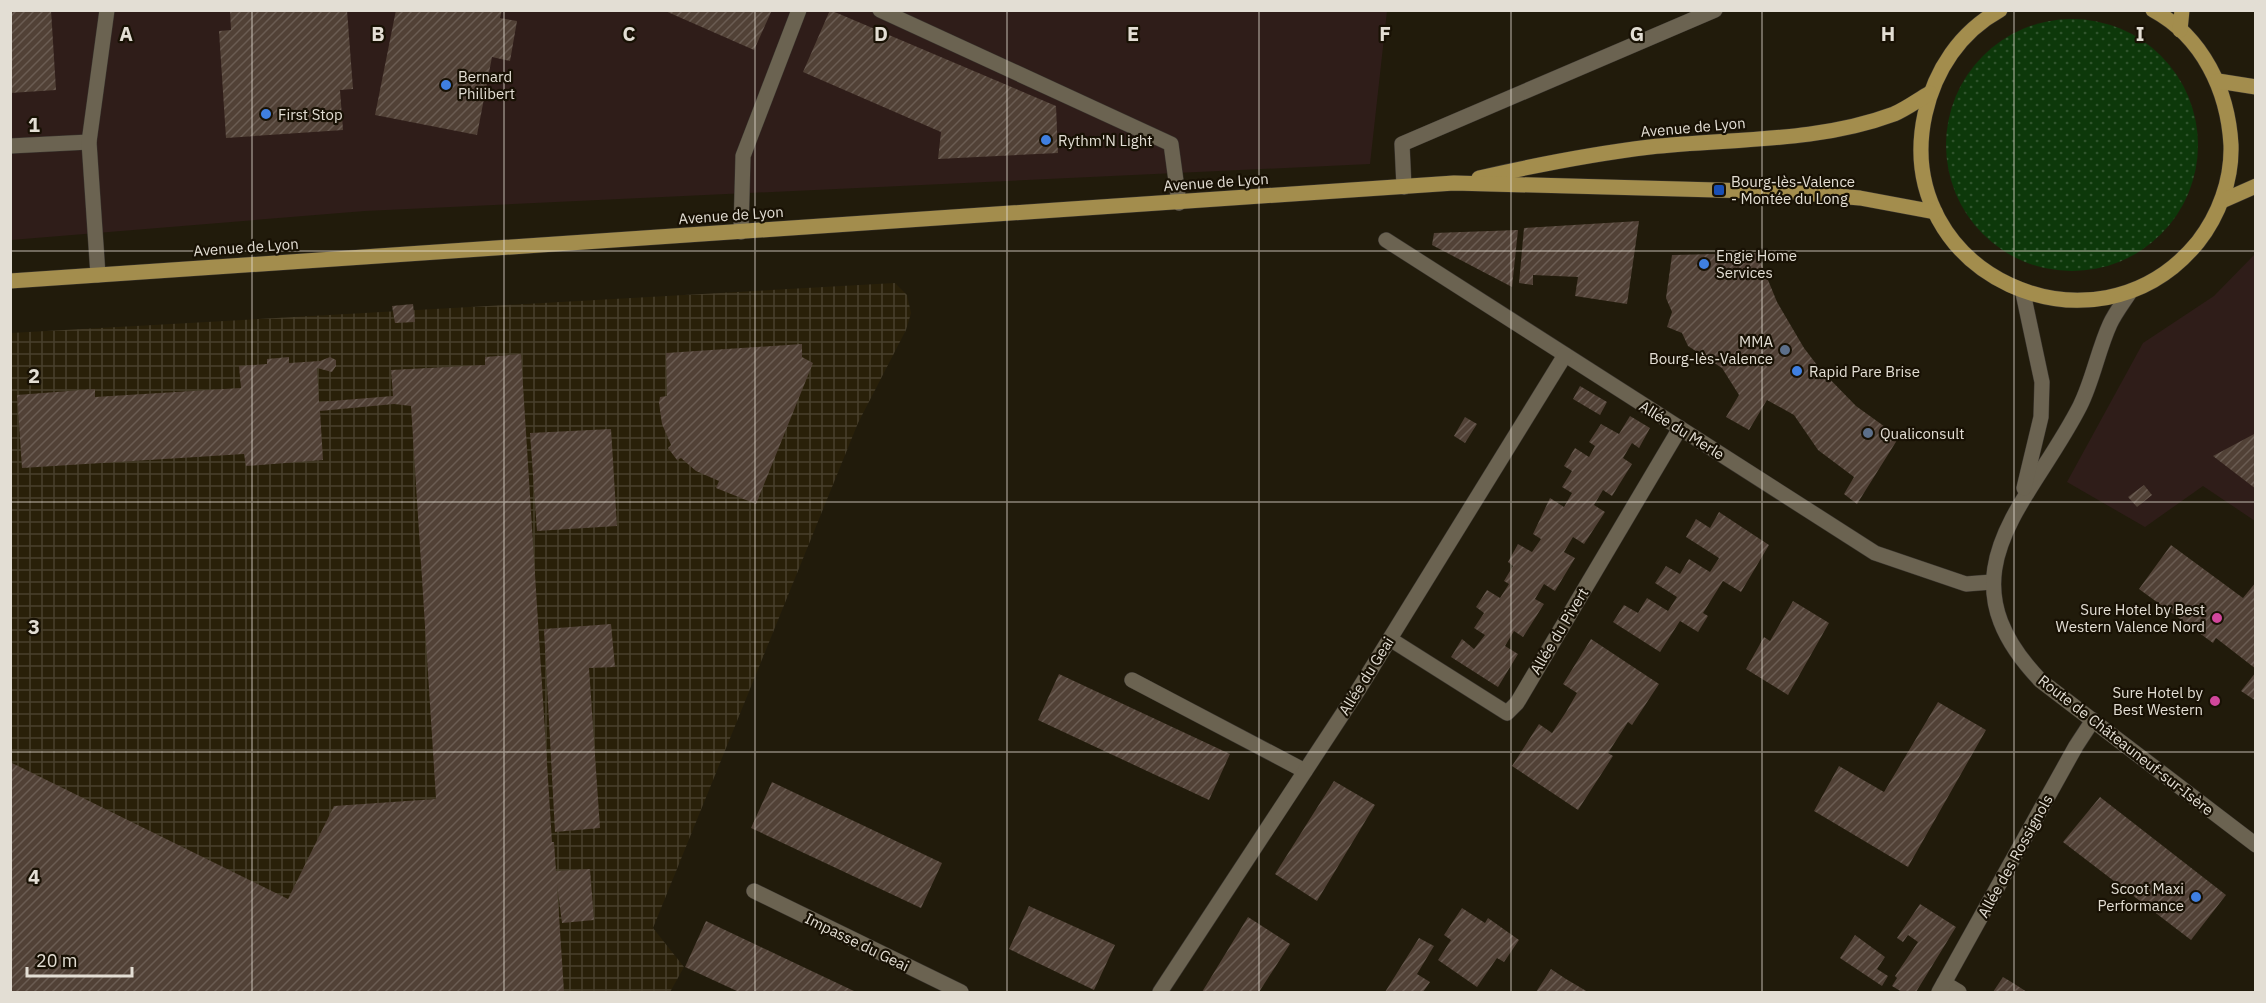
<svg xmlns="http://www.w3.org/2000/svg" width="2266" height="1003" viewBox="0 0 2266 1003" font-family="'IBM Plex Sans',sans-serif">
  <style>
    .commercial { fill: #2f1d19 }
    .industrial { fill: url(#industrial-grid) }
    .grass { fill: url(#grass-dots) }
    .building { fill: url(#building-hatch) }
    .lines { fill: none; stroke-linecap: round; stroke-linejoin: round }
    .service-casing { stroke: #3a352f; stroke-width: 16 }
    .minor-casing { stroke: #3a352f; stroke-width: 16 }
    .secondary-casing { stroke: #3a352f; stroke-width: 16 }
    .primary-casing { stroke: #3a352f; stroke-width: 16 }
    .service { stroke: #6b6351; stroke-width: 15 }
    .minor { stroke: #6b6351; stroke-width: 15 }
    .secondary { stroke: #6b6351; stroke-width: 15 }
    .primary { stroke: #a38d4d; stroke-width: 15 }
    .grid { fill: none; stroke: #e3ded4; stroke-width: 1.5; stroke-opacity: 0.55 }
    .shop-dot { fill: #3f7fe0; stroke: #181104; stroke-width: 2 }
    .transit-dot { fill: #1a4fb4; stroke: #181104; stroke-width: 2 }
    .service-dot { fill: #5c6f8a; stroke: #181104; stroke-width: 2 }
    .hotel-dot { fill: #d1479c; stroke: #181104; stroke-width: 2 }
    .labels { text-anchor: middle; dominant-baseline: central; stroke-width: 4.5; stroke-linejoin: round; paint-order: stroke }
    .poi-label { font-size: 15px; fill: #e3ded4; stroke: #181104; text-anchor: start }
    .street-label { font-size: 15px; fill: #e3ded4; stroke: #181104 }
    .grid-label { font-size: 20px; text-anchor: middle; font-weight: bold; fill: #e3ded4; stroke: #181104; stroke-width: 4.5; stroke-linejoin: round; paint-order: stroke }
  </style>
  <defs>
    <pattern id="industrial-grid" width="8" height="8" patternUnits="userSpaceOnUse" patternTransform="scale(1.5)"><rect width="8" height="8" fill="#292009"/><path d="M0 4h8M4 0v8" fill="none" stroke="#48402c"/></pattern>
    <pattern id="grass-dots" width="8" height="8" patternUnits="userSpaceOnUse" patternTransform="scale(1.5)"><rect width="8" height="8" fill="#0d380a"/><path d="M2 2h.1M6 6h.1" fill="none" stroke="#30542d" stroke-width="1.8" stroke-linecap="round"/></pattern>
    <pattern id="building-hatch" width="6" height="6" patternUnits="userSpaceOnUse" patternTransform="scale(1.5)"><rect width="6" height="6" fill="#514136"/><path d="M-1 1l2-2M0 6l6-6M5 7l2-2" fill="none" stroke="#6a5c52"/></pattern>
  </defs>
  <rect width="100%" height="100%" fill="#211b0b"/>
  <g class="commercial">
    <path d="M 11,11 L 1387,11 L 1370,164 L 365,211 L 11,240 Z"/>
    <path d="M 2255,254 L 2255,521 L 2203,486 L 2145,527 L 2067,482 L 2143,343 L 2214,296 Z"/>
  </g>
  <path class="industrial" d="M 895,283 L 907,295 L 911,313 L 906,330 L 858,423 L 653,928 L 684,967 L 670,992 L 11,992 L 11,333 Z"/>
  <circle class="grass" cx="2072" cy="145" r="126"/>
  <g class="building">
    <path d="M 10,10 L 51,10 L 56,90 L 10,93 Z"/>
    <path d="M 230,10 L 347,10 L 353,89 L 340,90 L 343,130 L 226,138 L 219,31 L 231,30 Z"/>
    <path d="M 396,10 L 502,10 L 500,18 L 517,21 L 510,61 L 492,57 L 477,135 L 375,115 Z"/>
    <path d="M 663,10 L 772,10 L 754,50 Z"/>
    <path d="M 830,10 L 1056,106 L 1058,153 L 938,159 L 941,132 L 803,72 Z"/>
    <path d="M 1639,221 L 1627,304 L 1575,296 L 1578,277 L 1533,275 L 1533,285 L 1519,283 L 1524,228 Z"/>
    <path d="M 1518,230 L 1512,287 L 1432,245 L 1434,233 Z"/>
    <path d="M 1757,253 L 1777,302 L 1804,348 L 1820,369 L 1856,406 L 1899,437 L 1857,504 L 1844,494 L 1854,477 L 1818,450 L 1794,415 L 1767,400 L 1749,430 L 1726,417 L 1739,395 L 1722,368 L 1688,346 L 1682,333 L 1667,327 L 1672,312 L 1666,298 L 1672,255 Z"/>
    <path d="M 413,304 L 415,322 L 395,323 L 392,306 Z"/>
    <path d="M 802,344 L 802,357 L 813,363 L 756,504 L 716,488 L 719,481 L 696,471 L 681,458 L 677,460 L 668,448 L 671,445 L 662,424 L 659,403 L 660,397 L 667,396 L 666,353 Z"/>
    <path d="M 521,354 L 552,842 L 554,842 L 556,871 L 590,869 L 594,920 L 562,923 L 557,885 L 564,992 L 10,992 L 10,762 L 288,899 L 334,806 L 436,799 L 411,406 L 394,404 L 320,411 L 323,460 L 246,466 L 244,454 L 22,468 L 17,395 L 95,389 L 95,397 L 241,388 L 239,366 L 267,364 L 267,359 L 289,357 L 289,363 L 320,361 L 330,357 L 336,360 L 336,366 L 332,372 L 317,368 L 319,402 L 393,396 L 391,370 L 485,365 L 485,357 Z"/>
    <path d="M 1580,386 L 1607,402 L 1600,415 L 1573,399 Z"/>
    <path d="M 1630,416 L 1650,428 L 1639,448 L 1632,443 L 1623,458 L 1632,464 L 1612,496 L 1603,490 L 1594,505 L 1605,512 L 1584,544 L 1573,537 L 1564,552 L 1575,558 L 1555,591 L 1544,584 L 1535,599 L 1544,604 L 1523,637 L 1514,631 L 1505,646 L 1518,654 L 1498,687 L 1451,657 L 1462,639 L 1474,649 L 1485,635 L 1474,628 L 1484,613 L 1476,607 L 1487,590 L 1500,598 L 1509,584 L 1504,581 L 1513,566 L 1508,562 L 1518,544 L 1532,552 L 1541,539 L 1533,534 L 1550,498 L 1564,507 L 1572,493 L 1562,487 L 1572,471 L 1564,466 L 1575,448 L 1589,457 L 1595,446 L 1589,442 L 1601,424 L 1619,434 Z"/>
    <path d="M 1465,417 L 1477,424 L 1465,443 L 1454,436 Z"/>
    <path d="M 611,429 L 617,526 L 537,531 L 530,433 Z"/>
    <path d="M 2256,433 L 2256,489 L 2213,456 Z"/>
    <path d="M 2144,485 L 2152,495 L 2137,507 L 2128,497 Z"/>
    <path d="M 1719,512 L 1769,545 L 1741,592 L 1723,581 L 1703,613 L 1708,616 L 1698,632 L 1680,621 L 1660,652 L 1613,622 L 1624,605 L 1638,613 L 1647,598 L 1668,611 L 1677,597 L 1655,583 L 1666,566 L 1680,574 L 1689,559 L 1710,572 L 1719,558 L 1686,537 L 1696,519 L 1710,528 Z"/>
    <path d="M 2171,545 L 2243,598 L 2256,582 L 2256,669 L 2216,638 L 2213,643 L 2139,589 Z"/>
    <path d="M 1793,601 L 1829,623 L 1788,695 L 1746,669 L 1764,637 L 1770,641 Z"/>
    <path d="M 611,624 L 615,667 L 589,668 L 600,828 L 555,832 L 544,629 Z"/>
    <path d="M 1591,639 L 1659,684 L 1632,725 L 1628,722 L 1608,753 L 1613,756 L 1578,810 L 1512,766 L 1539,724 L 1552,733 L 1566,712 L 1577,693 L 1563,684 Z"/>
    <path d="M 2256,672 L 2256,701 L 2241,691 Z"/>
    <path d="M 1059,674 L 1230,754 L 1209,800 L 1038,720 Z"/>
    <path d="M 1938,702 L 1986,730 L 1908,867 L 1814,811 L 1839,766 L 1884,792 Z"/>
    <path d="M 1334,781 L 1375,805 L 1317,901 L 1275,874 Z"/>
    <path d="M 772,782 L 942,863 L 921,908 L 751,828 Z"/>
    <path d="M 2100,797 L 2226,895 L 2191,940 L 2063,842 Z"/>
    <path d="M 1920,904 L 1956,927 L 1916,992 L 1902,992 L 1892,986 L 1897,978 L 1895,976 L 1918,942 L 1908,935 L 1903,942 L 1897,938 Z"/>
    <path d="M 1029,906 L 1115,945 L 1094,990 L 1009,949 Z"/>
    <path d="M 1462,908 L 1485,923 L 1488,918 L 1519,940 L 1504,962 L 1497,958 L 1477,987 L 1438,960 L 1451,940 L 1444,935 Z"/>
    <path d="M 1248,917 L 1290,944 L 1259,992 L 1202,992 Z"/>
    <path d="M 706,921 L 856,992 L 739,992 L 685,967 Z"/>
    <path d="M 1855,935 L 1885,957 L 1877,969 L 1888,976 L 1882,986 L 1840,958 Z"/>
    <path d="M 1419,938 L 1434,946 L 1417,974 L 1430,982 L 1423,992 L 1385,992 Z"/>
    <path d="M 1551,969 L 1566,979 L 1588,992 L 1536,992 Z"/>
    <path d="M 2003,977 L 2013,983 L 2027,992 L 1993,992 Z"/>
  </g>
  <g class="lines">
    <defs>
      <g id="service">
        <path d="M 880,10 L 1171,144 L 1179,203"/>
        <path d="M 10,146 L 89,142"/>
        <path d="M 1404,187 L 1402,144 L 1715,10"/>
        <path d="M 741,232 L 743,156 L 799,10"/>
        <path d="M 1386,240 L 1875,553 L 1966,584 L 1992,582"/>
        <path d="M 98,275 L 89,142 L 107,10"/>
        <path d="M 1944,983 L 1959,992"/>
      </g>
      <g id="minor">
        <path d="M 1390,639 L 1507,713 L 1517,703 L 1680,428"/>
        <path d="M 1132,680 L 1305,771"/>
        <path d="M 754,891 L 961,992"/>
        <path d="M 1160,992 L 1357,692 L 1565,355"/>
        <path d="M 1939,992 L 2076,746 L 2093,720"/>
      </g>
      <g id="secondary">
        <path d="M 2130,292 C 2123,303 2115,313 2110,324 C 2098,350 2093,380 2080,406 C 2029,506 1937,573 2041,681 L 2256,845"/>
        <path d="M 2023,293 L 2042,382 L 2041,417 L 2024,488"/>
      </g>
      <g id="primary">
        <path d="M 2000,10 C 1960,32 1935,70 1925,114 C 1890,273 2095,368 2198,242 C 2219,215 2232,180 2231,145 C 2228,91 2203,37 2153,10"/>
        <path d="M 2180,30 L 2182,10"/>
        <path d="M 2218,81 L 2256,87"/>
        <path d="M 1479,178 C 1536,165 1592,154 1650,147 C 1732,138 1816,143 1894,114 C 1906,109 1918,100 1930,93"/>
        <path d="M 2222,201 L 2256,186"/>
        <path d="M 10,281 L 1454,183 L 1791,192 L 1860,198 L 1935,212"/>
      </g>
    </defs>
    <use href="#service" class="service-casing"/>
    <use href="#minor" class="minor-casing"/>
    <use href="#secondary" class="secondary-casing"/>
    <use href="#primary" class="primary-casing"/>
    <use href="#service" class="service"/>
    <use href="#minor" class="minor"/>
    <use href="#secondary" class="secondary"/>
    <use href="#primary" class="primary"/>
  </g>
  <path class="grid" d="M 252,10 L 252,992M 504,10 L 504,992M 755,10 L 755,992M 1007,10 L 1007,992M 1259,10 L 1259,992M 1511,10 L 1511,992M 1762,10 L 1762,992M 2014,10 L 2014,992M 10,251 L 2256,251M 10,502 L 2256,502M 10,752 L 2256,752"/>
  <g class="shop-dot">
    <circle cx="446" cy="85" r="6"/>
    <circle cx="266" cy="114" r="6"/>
    <circle cx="1046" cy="140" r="6"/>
    <circle cx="1704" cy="264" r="6"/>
    <circle cx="1797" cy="371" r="6"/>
    <circle cx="2196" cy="897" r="6"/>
  </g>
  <rect class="transit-dot" x="1713" y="184" width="12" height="12" rx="3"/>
  <g class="service-dot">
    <circle cx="1785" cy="350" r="6"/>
    <circle cx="1868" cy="433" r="6"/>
  </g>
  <g class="hotel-dot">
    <circle cx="2217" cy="618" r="6"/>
    <circle cx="2215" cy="701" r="6"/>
  </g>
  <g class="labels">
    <g class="poi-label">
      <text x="458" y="76">Bernard<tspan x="458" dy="17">Philibert</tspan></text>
      <text x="278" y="114">First Stop</text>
      <text x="1058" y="140">Rythm'N Light</text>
      <text x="1731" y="181">Bourg-lès-Valence<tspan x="1731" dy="17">- Montée du Long</tspan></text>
      <text x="1716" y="255">Engie Home<tspan x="1716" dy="17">Services</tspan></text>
      <text x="1773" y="341" text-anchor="end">MMA<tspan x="1773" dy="17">Bourg-lès-Valence</tspan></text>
      <text x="1809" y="371">Rapid Pare Brise</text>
      <text x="1880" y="433">Qualiconsult</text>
      <text x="2205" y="609" text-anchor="end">Sure Hotel by Best<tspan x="2205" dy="17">Western Valence Nord</tspan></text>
      <text x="2203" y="692" text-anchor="end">Sure Hotel by<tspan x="2203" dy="17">Best Western</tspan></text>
      <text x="2184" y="888" text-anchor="end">Scoot Maxi<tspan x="2184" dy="17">Performance</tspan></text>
    </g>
    <g class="street-label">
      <text transform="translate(1693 127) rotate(-5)">Avenue de Lyon</text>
      <text transform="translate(1216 182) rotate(-4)">Avenue de Lyon</text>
      <text transform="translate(731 215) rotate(-4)">Avenue de Lyon</text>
      <text transform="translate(246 247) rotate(-4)">Avenue de Lyon</text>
      <text transform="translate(1682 430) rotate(32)">Allée du Merle</text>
      <text transform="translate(1559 631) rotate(-59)">Allée du Pivert</text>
      <text transform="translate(1366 676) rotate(-58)">Allée du Geai</text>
      <text transform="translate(2126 745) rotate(38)">Route de Châteauneuf-sur-Isère</text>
      <text transform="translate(2015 856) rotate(-61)">Allée des Rossignols</text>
      <text transform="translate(857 942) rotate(26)">Impasse du Geai</text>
    </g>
  </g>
  <g class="grid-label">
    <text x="126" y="41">A</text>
    <text x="378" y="41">B</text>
    <text x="629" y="41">C</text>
    <text x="881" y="41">D</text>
    <text x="1133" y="41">E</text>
    <text x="1385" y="41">F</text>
    <text x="1637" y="41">G</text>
    <text x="1888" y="41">H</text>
    <text x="2140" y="41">I</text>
    <text x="34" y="132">1</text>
    <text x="34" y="383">2</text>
    <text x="34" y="634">3</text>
    <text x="34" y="884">4</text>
  </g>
  <rect width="2266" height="1003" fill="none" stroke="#e3ded4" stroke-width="24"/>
  <path d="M27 967v9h105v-9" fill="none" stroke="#e3ded4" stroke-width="3"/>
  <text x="36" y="967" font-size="18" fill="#e3ded4" stroke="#181104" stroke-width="4.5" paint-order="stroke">20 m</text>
</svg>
